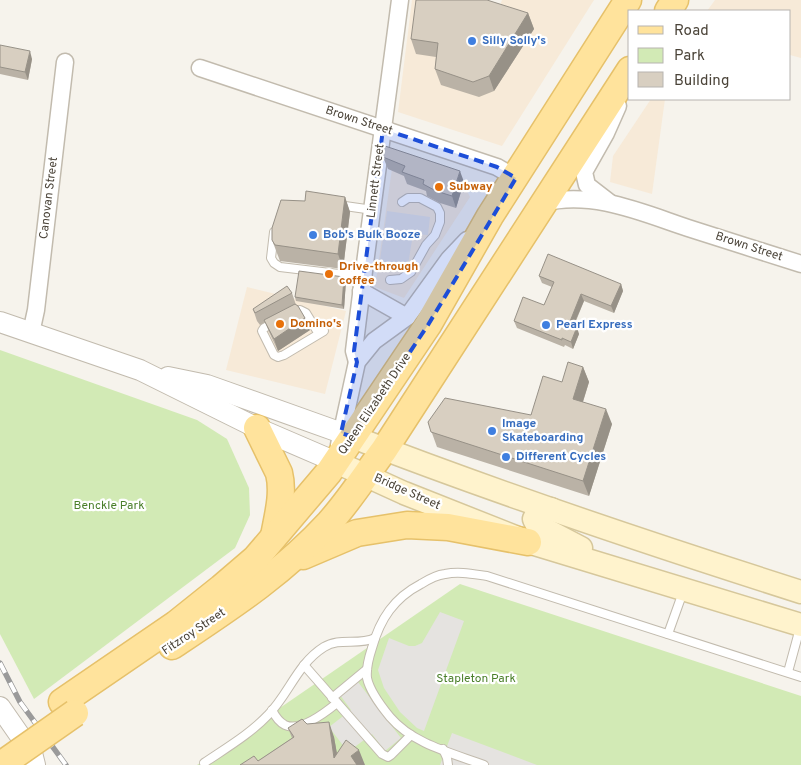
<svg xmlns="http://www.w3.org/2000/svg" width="801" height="765" viewBox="0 0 801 765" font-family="Overpass,sans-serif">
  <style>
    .commercial { fill: #f7ead8 }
    .green { fill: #d2eab5 }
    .parking { fill: #e5e3e0 }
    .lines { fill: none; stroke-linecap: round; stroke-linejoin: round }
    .service-casing { stroke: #c2bbae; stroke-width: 10 }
    .minor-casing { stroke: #c2bbae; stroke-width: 19 }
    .tertiary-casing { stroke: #c2bbae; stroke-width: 22 }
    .secondary-casing { stroke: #d6c79b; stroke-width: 25 }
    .primary-casing { stroke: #e6c16a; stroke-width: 29 }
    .service { stroke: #fff; stroke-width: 8 }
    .minor { stroke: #fff; stroke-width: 16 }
    .tertiary { stroke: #fff; stroke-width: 20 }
    .secondary { stroke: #fff3cd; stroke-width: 22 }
    .primary { stroke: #ffe39c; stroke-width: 26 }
    .rail-casing { stroke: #9a9a9a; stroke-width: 5.5 }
    .rail { stroke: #fff; stroke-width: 4; stroke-dasharray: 11; stroke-linecap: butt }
    .primary-bridge-casing { stroke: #e6c16a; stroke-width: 29; stroke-linecap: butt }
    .primary-bridge { stroke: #ffe39c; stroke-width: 26 }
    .wall { fill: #bab2a6 }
    .shaded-wall { fill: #979187 }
    .building { fill: #d8cfc1; stroke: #979187 }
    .marked { fill: #1d4ed8; fill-opacity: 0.2; stroke: #1d4ed8; stroke-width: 4; stroke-dasharray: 10 6; stroke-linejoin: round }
    .shop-dot { fill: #3f7fe0; stroke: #fff; stroke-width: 2 }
    .food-dot { fill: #e8710a; stroke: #fff; stroke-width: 2 }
    .labels { text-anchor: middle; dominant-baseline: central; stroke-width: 4.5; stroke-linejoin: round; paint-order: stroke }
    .shop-label { font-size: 12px; font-weight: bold; fill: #366cbe; stroke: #fff; text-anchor: start }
    .street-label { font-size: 12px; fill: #4b4439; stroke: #fff }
    .food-label { font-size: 12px; font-weight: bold; fill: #c56008; stroke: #fff; text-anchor: start }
    .park-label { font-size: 12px; fill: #4a7f2a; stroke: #fff }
  </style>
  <rect width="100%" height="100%" fill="#f6f3ec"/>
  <g class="commercial">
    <path d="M 412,0 L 437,0 L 496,16 L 502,0 L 594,0 L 502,146 L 398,112 Z"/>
    <path d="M 715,0 L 801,0 L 801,58 L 790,55 L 790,11 L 707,11 Z"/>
    <path d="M 651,99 L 665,99 L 652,194 L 610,182 L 613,156 Z"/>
    <path d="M 393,162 L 466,189 L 470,197 L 404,298 L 375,287 Z"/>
    <path d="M 247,287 L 346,311 L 325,394 L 226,370 Z"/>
  </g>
  <g class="green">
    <path d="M 0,350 L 197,420 L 227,439 L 249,488 L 250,515 L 235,548 L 34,699 L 0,634 Z"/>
    <path d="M 460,584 L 801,696 L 801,765 L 197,765 Z"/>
  </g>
  <g class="parking">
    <path d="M 387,211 L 430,217 L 428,235 L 413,234 L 407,271 L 379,267 Z"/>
    <path d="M 440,612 L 464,621 L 424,731 L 417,728 L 400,712 L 384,688 L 378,670 L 389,638 L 409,646 L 415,646 L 422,643 Z"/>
    <path d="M 358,682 L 401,738 L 385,751 L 372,734 L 348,752 L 329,727 L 351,710 L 340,695 Z"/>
    <path d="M 452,733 L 537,765 L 440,765 Z"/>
  </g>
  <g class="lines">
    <defs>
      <g id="service">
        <path d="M 338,205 L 373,210"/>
        <path d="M 274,232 L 271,258 L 274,263 L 280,267 L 347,275 L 362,276"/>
        <path d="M 390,280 L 401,279 L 411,272 L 426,245 L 435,235 L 440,222 L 440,213 L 437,207 L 420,198 L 408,198 L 402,202"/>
        <path d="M 300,310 L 306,313 L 317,331 L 324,331 L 284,355 L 278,357 L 274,355 L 262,331 L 264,328 L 295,311 Z"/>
        <path d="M 668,634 L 683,592"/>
        <path d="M 304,665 L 382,754 L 388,757 L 391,755 L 411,735"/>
        <path d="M 788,672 L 800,628"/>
        <path d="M 332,698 L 367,669"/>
        <path d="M 272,710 C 275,716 279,722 285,725 C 300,732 326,712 337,703"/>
        <path d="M 443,749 L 447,758 L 448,765"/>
        <path d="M 204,763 C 226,748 250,734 268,715 C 289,694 297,664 324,647 C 340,637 358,646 375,638"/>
        <path d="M 484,765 C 452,753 413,744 390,717 C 381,706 370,692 367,678 C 366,668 369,657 372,648 C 380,619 394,598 421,584 C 429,579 436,575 445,574 C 459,571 473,574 487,576 L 801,677"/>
      </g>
      <g id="minor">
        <path d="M 200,68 L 497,167 L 516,178"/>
        <path d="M 609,202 L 587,185 L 584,172 L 606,133 L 618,106"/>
        <path d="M 543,203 C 592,190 643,213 688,228 C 726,240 763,252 801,264"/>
        <path d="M 361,291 L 407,317"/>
        <path d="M 31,333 L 36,310 L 65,62"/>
        <path d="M 357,362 L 354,351 C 368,234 385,117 400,0"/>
        <path d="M 339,445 L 357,362 L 374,341 L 407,317 L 449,259 L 467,240"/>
      </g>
      <g id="tertiary">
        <path d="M 0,322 L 140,370 L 257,428 L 336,462"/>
        <path d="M 168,377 L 207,385 L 353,437"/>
        <path d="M 0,707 L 32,753 L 35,765"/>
      </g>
      <g id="secondary">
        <path d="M 353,437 C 500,494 650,544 801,592"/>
        <path d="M 336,462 L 404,493 L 528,542 L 801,625"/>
        <path d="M 551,509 C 543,511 537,511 534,519 L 537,525 L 581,548"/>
      </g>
      <g id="primary">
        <path d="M 668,11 L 675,0"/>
        <path d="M 257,428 L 279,473 C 284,493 278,515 274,536"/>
        <path d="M 303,556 L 357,533 L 407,525 L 448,527 L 528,542"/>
        <path d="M 172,646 C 229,608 282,574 329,523 C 349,501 366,474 384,450 L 630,70"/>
        <path d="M 62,702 L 176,624 L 221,588 L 256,558 L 329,472 L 428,325 L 490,216 L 628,0"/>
      </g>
    </defs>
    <use href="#service" class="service-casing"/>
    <use href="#minor" class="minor-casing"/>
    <use href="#tertiary" class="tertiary-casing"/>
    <use href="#secondary" class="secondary-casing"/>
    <use href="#primary" class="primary-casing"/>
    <use href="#service" class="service"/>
    <use href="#minor" class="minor"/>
    <use href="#tertiary" class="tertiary"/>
    <use href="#secondary" class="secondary"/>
    <use href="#primary" class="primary"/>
    <defs>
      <path id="rail" d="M 0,663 L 20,702 L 66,765"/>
    </defs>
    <use href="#rail" class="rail-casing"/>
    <use href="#rail" class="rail"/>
    <defs>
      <path id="primary-bridge" d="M 5,762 L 75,713"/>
    </defs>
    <use href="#primary-bridge" class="primary-bridge-casing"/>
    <use href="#primary-bridge" class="primary-bridge"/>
  </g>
  <g class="wall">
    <path d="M 528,13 L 534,29 L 494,91 L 479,97 L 441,85 L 435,69 L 436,57 L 416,54 L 411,39 Z"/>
    <path d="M 0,45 L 32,59 L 28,80 L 0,74 Z"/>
    <path d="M 383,157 L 464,182 L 456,208 L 440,203 L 427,196 L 426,191 L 407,184 L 404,176 L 388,169 Z"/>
    <path d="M 345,197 L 350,212 L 343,269 L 280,261 L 272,240 L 305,201 Z"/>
    <path d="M 539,276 L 621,284 L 623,291 L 614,313 L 584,301 L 574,326 L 579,334 L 573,349 L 565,345 L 564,347 L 517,328 L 514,321 L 544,305 L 552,287 L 542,283 Z"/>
    <path d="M 346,281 L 344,309 L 296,301 L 295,297 Z"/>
    <path d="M 292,293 L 296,305 L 310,330 L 278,351 L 269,332 L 265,322 L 260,325 L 257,321 L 253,309 Z"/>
    <path d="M 583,367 L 589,382 L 583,402 L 612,424 L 589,496 L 437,447 L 428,422 L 531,415 L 562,382 Z"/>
    <path d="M 307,724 L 334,737 L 337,754 L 365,765 L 258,761 L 292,738 L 288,728 Z"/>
  </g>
  <g class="shaded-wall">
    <path d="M 528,13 L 534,29 L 494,91 L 489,76 Z"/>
    <path d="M 30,51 L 32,59 L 28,80 L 25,72 Z"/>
    <path d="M 460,171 L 464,182 L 456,208 L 452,196 Z"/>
    <path d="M 345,197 L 350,212 L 343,269 L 338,254 Z"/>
    <path d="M 344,277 L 346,281 L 344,309 L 342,305 Z"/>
    <path d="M 621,284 L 623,291 L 614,313 L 611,306 Z"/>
    <path d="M 581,294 L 584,301 L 571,331 L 569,324 Z"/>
    <path d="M 305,318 L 310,330 L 278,351 L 274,339 Z"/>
    <path d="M 577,327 L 579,334 L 573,349 L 571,342 Z"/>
    <path d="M 583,367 L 589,382 L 579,414 L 573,399 Z"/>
    <path d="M 606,409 L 612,424 L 589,496 L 583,481 Z"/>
    <path d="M 329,722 L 334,737 L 339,765 L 334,758 Z"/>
    <path d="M 359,750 L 365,765 L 354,765 L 351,756 Z"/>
  </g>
  <g class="building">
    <path d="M 416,0 L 487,0 L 528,13 L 489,76 L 473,82 L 435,69 L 438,43 L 411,39 Z"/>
    <path d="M 0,45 L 30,51 L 25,72 L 0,67 Z"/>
    <path d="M 385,146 L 460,171 L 452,196 L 436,191 L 423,184 L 424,180 L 402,172 L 405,166 L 383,157 Z"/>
    <path d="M 306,191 L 345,197 L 338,254 L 275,245 L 272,240 L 272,228 L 281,200 L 305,201 Z"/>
    <path d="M 548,254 L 621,284 L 611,306 L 581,294 L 569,324 L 577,327 L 571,342 L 562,338 L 562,340 L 514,321 L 523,297 L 544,305 L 554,282 L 539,276 Z"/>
    <path d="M 299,271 L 344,277 L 342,305 L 295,297 Z"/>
    <path d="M 287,286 L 292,293 L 255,313 L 253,309 Z"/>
    <path d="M 295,304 L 298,306 L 305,318 L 274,339 L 264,320 Z"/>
    <path d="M 568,362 L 583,367 L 573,399 L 606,409 L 583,481 L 431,432 L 428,422 L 445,398 L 531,415 L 543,376 L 562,382 Z"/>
    <path d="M 302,719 L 307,724 L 329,722 L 334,758 L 346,740 L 359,750 L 351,756 L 357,765 L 240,765 L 254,756 L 258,761 L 294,737 L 288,728 Z"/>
  </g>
  <path class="marked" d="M 383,129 L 497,167 L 516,178 L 428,325 L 353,437 L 341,433 L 357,362 L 354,351 Z"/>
  <g class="shop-dot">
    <circle cx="472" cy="41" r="5"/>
    <circle cx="313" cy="235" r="5"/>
    <circle cx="546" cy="325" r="5"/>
    <circle cx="492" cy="431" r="5"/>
    <circle cx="506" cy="457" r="5"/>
  </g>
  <g class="food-dot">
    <circle cx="439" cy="187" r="5"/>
    <circle cx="329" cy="274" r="5"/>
    <circle cx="280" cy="324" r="5"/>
  </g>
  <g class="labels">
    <g class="shop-label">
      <text x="482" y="41">Silly Solly's</text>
      <text x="323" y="235">Bob's Bulk Booze</text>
      <text x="556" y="325">Pearl Express</text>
      <text x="502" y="424">Image<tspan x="502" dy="14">Skateboarding</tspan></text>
      <text x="516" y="457">Different Cycles</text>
    </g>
    <g class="street-label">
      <text transform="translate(359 121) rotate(18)">Brown Street</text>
      <text transform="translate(376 181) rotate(-83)">Linnett Street</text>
      <text transform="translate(49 198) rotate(-83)">Canovan Street</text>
      <text transform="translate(749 247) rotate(18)">Brown Street</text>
      <text transform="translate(375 404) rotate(-56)">Queen Elizabeth Drive</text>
      <text transform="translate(407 492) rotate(24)">Bridge Street</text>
      <text transform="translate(194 632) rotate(-34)">Fitzroy Street</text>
    </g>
    <g class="food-label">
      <text x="449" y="187">Subway</text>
      <text x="339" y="267">Drive-through<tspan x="339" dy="14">coffee</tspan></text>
      <text x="290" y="324">Domino's</text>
    </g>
    <g class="park-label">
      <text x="109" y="506">Benckle Park</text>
      <text x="476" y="679">Stapleton Park</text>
    </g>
  </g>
  <rect x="628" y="10" width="162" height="90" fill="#ffffff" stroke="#b7b4b0"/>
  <rect x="638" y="26" width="25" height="8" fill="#ffe39c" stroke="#b7b4b0"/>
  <text x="674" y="35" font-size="15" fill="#4b4439">Road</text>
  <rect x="638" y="48" width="25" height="15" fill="#d2eab5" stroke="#b7b4b0"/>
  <text x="674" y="60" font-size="15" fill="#4b4439">Park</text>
  <rect x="638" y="72" width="25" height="15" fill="#d8cfc1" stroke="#b7b4b0"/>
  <text x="674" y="85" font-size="15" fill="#4b4439">Building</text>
</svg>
